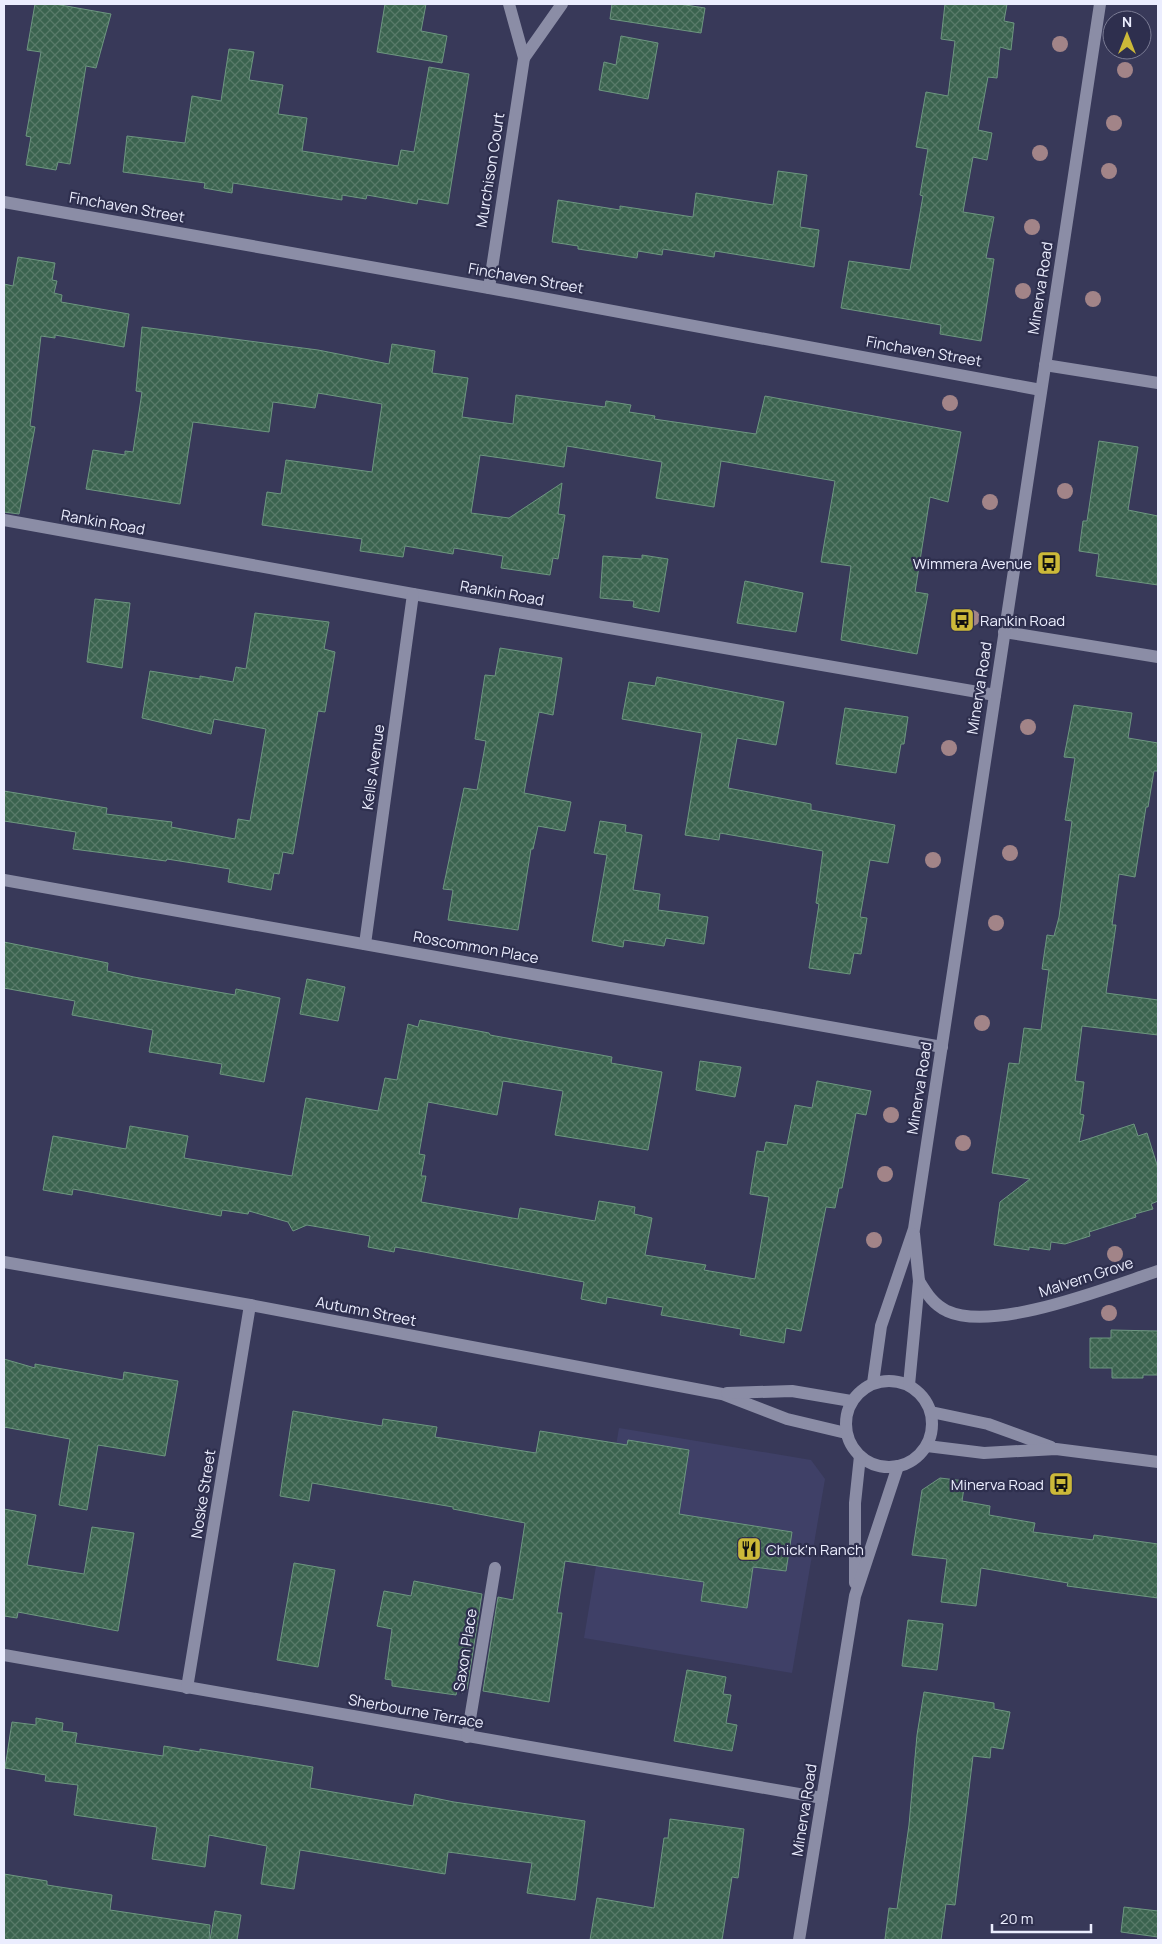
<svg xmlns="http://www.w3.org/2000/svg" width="1162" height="1944" viewBox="0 0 1162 1944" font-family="Manrope,sans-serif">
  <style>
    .built { fill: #3f4067 }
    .building { fill: url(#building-cross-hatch); stroke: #6d9680 }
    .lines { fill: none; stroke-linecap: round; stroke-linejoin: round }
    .minor { stroke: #8b8da6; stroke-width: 12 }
    .tree { fill: #a28488 }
    .labels { text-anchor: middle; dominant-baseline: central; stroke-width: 4.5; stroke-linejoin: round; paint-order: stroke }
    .street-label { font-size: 15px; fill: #ebedfe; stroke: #2e2f4e }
    .poi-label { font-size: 15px; fill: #ebedfe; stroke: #2e2f4e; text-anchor: end }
  </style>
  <defs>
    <pattern id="building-cross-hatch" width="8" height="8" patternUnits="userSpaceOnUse" patternTransform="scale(1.25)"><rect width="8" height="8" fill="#3b634f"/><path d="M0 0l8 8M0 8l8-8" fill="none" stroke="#587a69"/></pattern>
  </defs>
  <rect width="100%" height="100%" fill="#383959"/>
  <path class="built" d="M 619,1428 L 811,1460 L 825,1479 L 792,1673 L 584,1638 Z"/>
  <g class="building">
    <path d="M 35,4 L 55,4 L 111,14 L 96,68 L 86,66 L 70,164 L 58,162 L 56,170 L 26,165 L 31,137 L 26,136 L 41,52 L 27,50 Z"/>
    <path d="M 385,4 L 426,4 L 421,31 L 447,36 L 442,63 L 377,52 Z"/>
    <path d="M 612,4 L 679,4 L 705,8 L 701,33 L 610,19 Z"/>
    <path d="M 945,4 L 1007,4 L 1004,21 L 1014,23 L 1011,50 L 1000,47 L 997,78 L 988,77 L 978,130 L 992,133 L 987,160 L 973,157 L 963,212 L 994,217 L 986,258 L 994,259 L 981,341 L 940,334 L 941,325 L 841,308 L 849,261 L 910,270 L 923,196 L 920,195 L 928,149 L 916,147 L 926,92 L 948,96 L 955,41 L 941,39 Z"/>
    <path d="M 621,36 L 658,43 L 648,99 L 599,90 L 604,62 L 616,65 Z"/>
    <path d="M 229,49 L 254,52 L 249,80 L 283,85 L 278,114 L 307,118 L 302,151 L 398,166 L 401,150 L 414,152 L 429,67 L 469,74 L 448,204 L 418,199 L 417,204 L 367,195 L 366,199 L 342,195 L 342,200 L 233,183 L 232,193 L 204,188 L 205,183 L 123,172 L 127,136 L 185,143 L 192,96 L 221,101 Z"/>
    <path d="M 778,171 L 807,175 L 800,227 L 819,230 L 814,267 L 715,251 L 714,257 L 663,249 L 662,255 L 638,251 L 637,258 L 578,249 L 578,246 L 552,242 L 558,200 L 620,210 L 620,206 L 693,217 L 696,193 L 773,205 Z"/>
    <path d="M 18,257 L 55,263 L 52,280 L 57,281 L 54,293 L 62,295 L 61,302 L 129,314 L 124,347 L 55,335 L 55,338 L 41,336 L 30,426 L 35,427 L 19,514 L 4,512 L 4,284 L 13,286 Z"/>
    <path d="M 142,327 L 318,350 L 389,364 L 392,344 L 435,351 L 432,373 L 468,378 L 462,417 L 513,424 L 516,395 L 605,407 L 606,401 L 631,405 L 629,412 L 655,416 L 654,419 L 756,434 L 765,396 L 961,432 L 948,502 L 930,497 L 915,592 L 928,594 L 917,654 L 841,640 L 851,566 L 821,562 L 835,481 L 721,461 L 714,507 L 656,498 L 662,462 L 567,446 L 564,467 L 480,455 L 471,513 L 509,518 L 562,483 L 558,514 L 565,515 L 558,559 L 553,558 L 550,575 L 501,568 L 503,556 L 454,548 L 453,554 L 405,546 L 403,557 L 360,551 L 362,539 L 262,525 L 267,492 L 281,494 L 286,460 L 372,472 L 382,404 L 318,393 L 315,408 L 273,402 L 269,432 L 193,422 L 180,504 L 86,489 L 93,450 L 125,455 L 125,451 L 133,452 L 142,392 L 136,391 Z"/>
    <path d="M 1099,441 L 1138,447 L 1128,510 L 1158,516 L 1158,585 L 1096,576 L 1099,554 L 1079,551 L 1083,521 L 1087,521 Z"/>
    <path d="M 642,555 L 668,559 L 659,612 L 633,607 L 634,601 L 600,598 L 603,556 L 642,559 Z"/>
    <path d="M 745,581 L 803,593 L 796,632 L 737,623 Z"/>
    <path d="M 95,599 L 130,603 L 122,668 L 87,662 Z"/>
    <path d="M 255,613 L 329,622 L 324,649 L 335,652 L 325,712 L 318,711 L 293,854 L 283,852 L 279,874 L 274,873 L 271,890 L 228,882 L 230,869 L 167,859 L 166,861 L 73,849 L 76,832 L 4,821 L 4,791 L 107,808 L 106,814 L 172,822 L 171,827 L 235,839 L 238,819 L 250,821 L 266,729 L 214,719 L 211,734 L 142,718 L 150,671 L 200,679 L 200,676 L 233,682 L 236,667 L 246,669 Z"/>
    <path d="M 500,648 L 562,658 L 553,715 L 539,712 L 524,793 L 571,802 L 565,831 L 538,826 L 533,849 L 531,849 L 518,930 L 448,920 L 453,890 L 443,889 L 464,788 L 477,790 L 486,741 L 475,739 L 485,675 L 495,676 Z"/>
    <path d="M 657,677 L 784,702 L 776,745 L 737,738 L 728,788 L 811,804 L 811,810 L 895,825 L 888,863 L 870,860 L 860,917 L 867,918 L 861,954 L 854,953 L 850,974 L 809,968 L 819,904 L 816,903 L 823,851 L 720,833 L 719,840 L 685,835 L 702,733 L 622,719 L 629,682 L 655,686 Z"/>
    <path d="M 1074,705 L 1132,713 L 1128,738 L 1158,743 L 1158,771 L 1154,771 L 1148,807 L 1146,807 L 1135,877 L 1119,874 L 1112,925 L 1116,925 L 1106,993 L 1158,1000 L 1158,1035 L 1082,1026 L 1075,1081 L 1084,1082 L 1080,1114 L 1084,1115 L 1079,1142 L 1134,1124 L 1138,1136 L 1147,1133 L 1158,1168 L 1158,1201 L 1151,1204 L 1153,1209 L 1135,1214 L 1136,1217 L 1089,1232 L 1090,1236 L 1065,1244 L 1051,1242 L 1050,1250 L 1029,1247 L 1029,1250 L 994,1245 L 1000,1202 L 1030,1179 L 992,1173 L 1009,1063 L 1019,1064 L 1024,1028 L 1041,1030 L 1049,970 L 1042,969 L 1047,935 L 1054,936 L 1059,917 L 1072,821 L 1065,820 L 1075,758 L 1064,757 Z"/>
    <path d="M 845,708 L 908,717 L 904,744 L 901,744 L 896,773 L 836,764 Z"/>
    <path d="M 600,821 L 626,825 L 625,832 L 642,835 L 633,890 L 660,894 L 658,910 L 708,917 L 704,944 L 666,938 L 664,946 L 624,940 L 623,947 L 592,941 L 607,855 L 594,853 Z"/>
    <path d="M 4,942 L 108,963 L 107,971 L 134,977 L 235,995 L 236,989 L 280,998 L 264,1082 L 220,1074 L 222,1064 L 149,1052 L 153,1030 L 72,1015 L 75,1001 L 4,988 Z"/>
    <path d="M 307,979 L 345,987 L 338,1021 L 300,1014 Z"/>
    <path d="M 420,1020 L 489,1033 L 490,1035 L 612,1057 L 611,1063 L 662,1072 L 648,1150 L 555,1135 L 563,1091 L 503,1081 L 497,1115 L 428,1102 L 419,1154 L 425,1155 L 421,1176 L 426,1176 L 421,1202 L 518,1219 L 520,1208 L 595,1221 L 599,1201 L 635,1207 L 634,1214 L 652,1218 L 645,1255 L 706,1265 L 704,1270 L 755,1279 L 769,1197 L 750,1194 L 757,1151 L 764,1152 L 766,1142 L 787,1145 L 795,1105 L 812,1108 L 817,1081 L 871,1091 L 866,1115 L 856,1113 L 842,1188 L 839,1188 L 835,1208 L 826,1207 L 801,1331 L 786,1328 L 784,1343 L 740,1335 L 741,1329 L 661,1315 L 663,1307 L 607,1297 L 606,1304 L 581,1299 L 584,1282 L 424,1252 L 395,1247 L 394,1252 L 368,1247 L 370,1236 L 307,1225 L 293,1231 L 288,1222 L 249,1211 L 248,1214 L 222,1210 L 221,1216 L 73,1189 L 72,1195 L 43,1190 L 53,1136 L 126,1149 L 130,1126 L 188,1136 L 184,1158 L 292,1176 L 306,1098 L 378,1111 L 385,1078 L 397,1080 L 408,1024 L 418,1027 Z"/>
    <path d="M 700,1061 L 741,1067 L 735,1097 L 696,1090 Z"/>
    <path d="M 1111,1330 L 1158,1331 L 1158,1375 L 1143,1375 L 1143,1378 L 1112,1378 L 1112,1368 L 1090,1368 L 1090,1338 L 1111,1338 Z"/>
    <path d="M 4,1359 L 35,1368 L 35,1364 L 123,1380 L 124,1372 L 178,1381 L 165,1456 L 98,1445 L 87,1510 L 59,1505 L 70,1439 L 4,1427 Z"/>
    <path d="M 293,1411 L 382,1426 L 383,1419 L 437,1427 L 435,1437 L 536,1453 L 540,1431 L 627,1445 L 628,1440 L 689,1450 L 679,1514 L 792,1532 L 786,1571 L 753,1567 L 747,1608 L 701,1601 L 704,1582 L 565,1561 L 557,1613 L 562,1613 L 549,1702 L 483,1691 L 498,1597 L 513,1600 L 525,1523 L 453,1509 L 453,1507 L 312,1483 L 309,1501 L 280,1496 Z"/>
    <path d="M 940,1478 L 965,1481 L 962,1501 L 990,1506 L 989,1515 L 1035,1523 L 1033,1532 L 1093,1540 L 1094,1535 L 1158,1544 L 1158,1598 L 1067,1586 L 1068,1583 L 981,1568 L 976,1606 L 941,1602 L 947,1559 L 912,1555 L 922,1490 Z"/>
    <path d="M 4,1509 L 36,1515 L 27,1565 L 84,1574 L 92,1527 L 134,1533 L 118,1631 L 18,1612 L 17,1618 L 4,1616 Z"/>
    <path d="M 294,1563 L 335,1570 L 318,1667 L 277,1660 Z"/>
    <path d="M 414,1581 L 482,1594 L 467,1689 L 464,1688 L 463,1693 L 457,1691 L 456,1695 L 392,1686 L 392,1680 L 385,1679 L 392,1629 L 377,1626 L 384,1591 L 411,1596 Z"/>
    <path d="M 908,1620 L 943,1624 L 937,1670 L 902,1666 Z"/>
    <path d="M 687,1670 L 726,1677 L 723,1694 L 731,1695 L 726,1723 L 737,1725 L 732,1751 L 674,1741 Z"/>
    <path d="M 924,1692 L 994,1703 L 994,1709 L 1010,1712 L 1003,1749 L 991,1747 L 990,1758 L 973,1756 L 955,1905 L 946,1904 L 941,1940 L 888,1940 L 885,1939 L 889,1908 L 897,1909 L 909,1825 L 917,1735 Z"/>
    <path d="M 36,1718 L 63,1723 L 62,1731 L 77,1733 L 75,1743 L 163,1756 L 164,1746 L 200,1752 L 200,1749 L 313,1767 L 310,1788 L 413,1806 L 415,1794 L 454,1802 L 585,1821 L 575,1900 L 527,1893 L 532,1863 L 448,1852 L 445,1874 L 300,1850 L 294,1889 L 261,1884 L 267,1846 L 209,1835 L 205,1867 L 152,1859 L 157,1827 L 74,1815 L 78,1785 L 45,1781 L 46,1775 L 5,1768 L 12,1722 L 36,1725 Z"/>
    <path d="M 670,1819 L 744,1829 L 738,1878 L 732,1877 L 722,1940 L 590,1940 L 597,1898 L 654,1908 L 664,1838 L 668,1838 Z"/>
    <path d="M 4,1874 L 47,1881 L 47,1885 L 112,1895 L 110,1910 L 210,1925 L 209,1940 L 4,1940 Z"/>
    <path d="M 1124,1907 L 1158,1911 L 1158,1937 L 1121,1932 Z"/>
    <path d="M 215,1911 L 241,1915 L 237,1940 L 210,1940 Z"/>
  </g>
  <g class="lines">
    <g class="minor">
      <path d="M 524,58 L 562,4"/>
      <path d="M 4,202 L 489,288 L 1041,390"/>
      <path d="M 489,288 L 524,58 L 509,4"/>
      <path d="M 1045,365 L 1158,383"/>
      <path d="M 4,520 L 413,594 L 995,695"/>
      <path d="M 1004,632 L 1158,657"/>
      <path d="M 4,880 L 942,1047"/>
      <path d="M 365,944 L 413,594"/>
      <path d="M 4,1262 L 250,1305 L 722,1394 L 787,1419 L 846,1433"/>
      <path d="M 919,1281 C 927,1294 933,1304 947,1311 C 994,1333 1109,1287 1158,1271"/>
      <circle cx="889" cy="1424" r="43"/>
      <path d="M 873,1383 L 881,1326 L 914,1229 L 1100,4"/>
      <path d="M 909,1385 L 919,1281 L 914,1234"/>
      <path d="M 727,1393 L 792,1391 L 851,1401"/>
      <path d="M 931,1412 L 988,1424 L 1051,1447"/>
      <path d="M 927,1446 L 984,1453 L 1056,1449 L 1158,1462"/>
      <path d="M 855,1583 L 855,1503 L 860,1456"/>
      <path d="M 4,1655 L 822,1798"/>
      <path d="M 187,1688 L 250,1305"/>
      <path d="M 467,1737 L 495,1568"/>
      <path d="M 799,1940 L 855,1596 L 898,1466"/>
    </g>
  </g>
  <g class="tree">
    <circle cx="1060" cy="44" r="8"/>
    <circle cx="1125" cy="70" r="8"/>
    <circle cx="1114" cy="123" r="8"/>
    <circle cx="1040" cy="153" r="8"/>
    <circle cx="1109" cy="171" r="8"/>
    <circle cx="1032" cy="227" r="8"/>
    <circle cx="1023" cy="291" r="8"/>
    <circle cx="1093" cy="299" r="8"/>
    <circle cx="950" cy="403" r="8"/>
    <circle cx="1065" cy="491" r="8"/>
    <circle cx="990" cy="502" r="8"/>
    <circle cx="972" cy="618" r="8"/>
    <circle cx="1028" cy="727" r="8"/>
    <circle cx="949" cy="748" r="8"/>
    <circle cx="1010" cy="853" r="8"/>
    <circle cx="933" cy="860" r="8"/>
    <circle cx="996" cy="923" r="8"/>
    <circle cx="982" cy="1023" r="8"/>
    <circle cx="891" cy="1115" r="8"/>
    <circle cx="963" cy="1143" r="8"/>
    <circle cx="885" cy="1174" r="8"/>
    <circle cx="874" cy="1240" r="8"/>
    <circle cx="1115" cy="1254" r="8"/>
    <circle cx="1109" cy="1313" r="8"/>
  </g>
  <defs>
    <symbol id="bus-square" viewBox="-11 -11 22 22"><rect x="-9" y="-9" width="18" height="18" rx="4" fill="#ccb939" stroke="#2e2f4e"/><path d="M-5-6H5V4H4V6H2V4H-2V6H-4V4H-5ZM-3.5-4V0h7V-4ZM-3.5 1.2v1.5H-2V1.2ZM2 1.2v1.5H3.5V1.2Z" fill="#111"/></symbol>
    <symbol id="restaurant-square" viewBox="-11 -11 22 22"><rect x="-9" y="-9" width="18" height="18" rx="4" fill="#ccb939" stroke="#2e2f4e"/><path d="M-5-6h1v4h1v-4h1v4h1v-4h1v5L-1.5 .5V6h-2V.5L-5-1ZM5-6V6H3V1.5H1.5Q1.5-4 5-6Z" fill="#111"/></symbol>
  </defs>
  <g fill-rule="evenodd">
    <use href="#bus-square" x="1035" y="549" width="28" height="28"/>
    <use href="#bus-square" x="948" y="606" width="28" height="28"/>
    <use href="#bus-square" x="1047" y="1470" width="28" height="28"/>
    <use href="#restaurant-square" x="735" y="1535" width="28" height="28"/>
  </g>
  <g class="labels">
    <g class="street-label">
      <text transform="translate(490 170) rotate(-81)">Murchison Court</text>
      <text transform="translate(127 207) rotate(10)">Finchaven Street</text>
      <text transform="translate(526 278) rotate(10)">Finchaven Street</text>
      <text transform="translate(1040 288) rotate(-81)">Minerva Road</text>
      <text transform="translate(924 351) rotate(10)">Finchaven Street</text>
      <text transform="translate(103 522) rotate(10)">Rankin Road</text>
      <text transform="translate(502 593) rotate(10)">Rankin Road</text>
      <text transform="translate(979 688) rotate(-81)">Minerva Road</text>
      <text transform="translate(373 767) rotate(-82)">Kells Avenue</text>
      <text transform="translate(476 947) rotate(10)">Roscommon Place</text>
      <text transform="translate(919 1088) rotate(-81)">Minerva Road</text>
      <text transform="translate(1086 1277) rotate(-18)">Malvern Grove</text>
      <text transform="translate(366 1311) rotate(11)">Autumn Street</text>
      <text transform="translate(203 1494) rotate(-81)">Noske Street</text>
      <text transform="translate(465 1650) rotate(-81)">Saxon Place</text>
      <text transform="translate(416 1711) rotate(10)">Sherbourne Terrace</text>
      <text transform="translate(804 1810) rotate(-81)">Minerva Road</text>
    </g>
    <g class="poi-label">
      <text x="1032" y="563">Wimmera Avenue</text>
      <text x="980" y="620" text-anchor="start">Rankin Road</text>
      <text x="1044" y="1484">Minerva Road</text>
      <text x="766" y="1549" text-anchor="start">Chick'n Ranch</text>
    </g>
  </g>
  <rect width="1162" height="1944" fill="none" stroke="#ebedfe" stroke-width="10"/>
  <g transform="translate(1127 35)"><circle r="24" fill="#2e2f4e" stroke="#7a7b94"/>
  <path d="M0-4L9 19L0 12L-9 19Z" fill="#ccb939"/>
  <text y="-8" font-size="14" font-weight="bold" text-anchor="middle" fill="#ebedfe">N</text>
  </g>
  <path d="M992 1924v8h99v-8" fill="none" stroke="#ebedfe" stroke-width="2.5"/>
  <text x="1000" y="1924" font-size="15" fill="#ebedfe" stroke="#2e2f4e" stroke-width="4" paint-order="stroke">20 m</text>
</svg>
